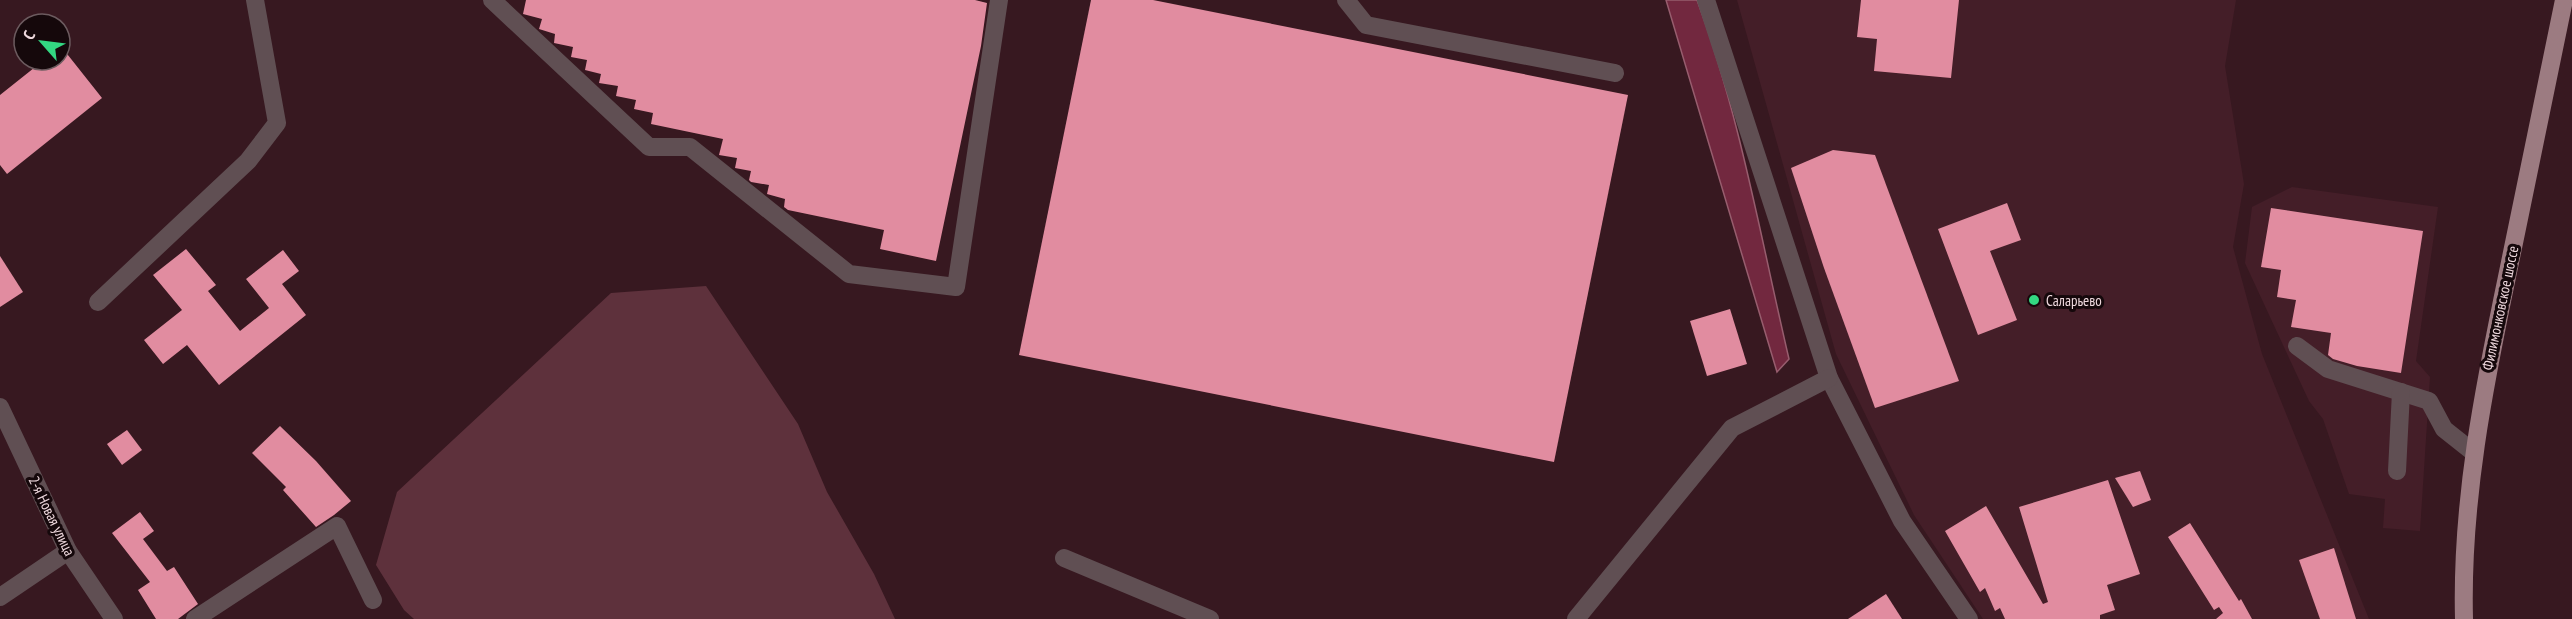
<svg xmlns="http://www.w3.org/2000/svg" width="2572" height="619" viewBox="0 0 2572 619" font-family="'PT Sans Narrow',sans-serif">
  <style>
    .built { fill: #441e28 }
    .green { fill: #5e313c }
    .water { fill: #72283f; stroke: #975d6e; stroke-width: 1.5 }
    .building { fill: #e18ca0 }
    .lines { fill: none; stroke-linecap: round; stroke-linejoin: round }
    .minor { stroke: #604f53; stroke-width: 18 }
    .major { stroke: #9c7b81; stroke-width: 18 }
    .poi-dot { fill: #33d882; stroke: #15080b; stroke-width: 2 }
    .labels { text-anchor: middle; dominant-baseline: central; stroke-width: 6; stroke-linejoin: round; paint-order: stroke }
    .poi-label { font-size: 15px; fill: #eed8dd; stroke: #15080b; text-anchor: start }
    .street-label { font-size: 15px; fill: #eed8dd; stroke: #15080b }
  </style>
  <rect width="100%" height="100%" fill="#371820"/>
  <g class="built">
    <path d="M 1737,0 L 2236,0 L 2225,66 L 2244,184 L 2233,247 L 2262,354 L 2369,619 L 1983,619 L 1914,515 L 1836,354 Z"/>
    <path d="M 2292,187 L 2438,207 L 2416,361 L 2430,377 L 2420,531 L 2383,528 L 2385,499 L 2349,494 L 2323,419 L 2309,401 L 2245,263 L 2252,207 Z"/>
  </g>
  <path class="green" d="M 706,286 L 798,424 L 827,492 L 874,574 L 895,619 L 414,619 L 404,610 L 376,565 L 397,492 L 611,293 Z"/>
  <path class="water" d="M 1666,0 L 1697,0 C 1740,115 1761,240 1789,359 L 1777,372 Z"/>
  <g class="building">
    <path d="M 526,0 L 975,0 L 987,3 L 981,46 L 936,261 L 880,249 L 884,230 L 788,210 L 784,207 L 785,199 L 767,194 L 769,185 L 751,182 L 749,180 L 751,171 L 735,168 L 737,158 L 719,155 L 723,139 L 651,124 L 653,113 L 634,109 L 636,100 L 616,96 L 618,86 L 599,83 L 601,74 L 585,70 L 587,60 L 571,57 L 573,47 L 554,43 L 555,34 L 539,29 L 542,19 L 523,14 Z"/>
    <path d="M 1091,0 L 1153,0 L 1628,95 L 1554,462 L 1019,355 Z"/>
    <path d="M 1861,0 L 1959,0 L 1951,78 L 1874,71 L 1877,39 L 1857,37 Z"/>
    <path d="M 60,45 L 102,98 L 7,174 L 0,165 L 0,95 L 44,60 L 60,60 Z"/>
    <path d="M 1833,150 L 1875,155 L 1959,381 L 1875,408 L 1824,268 L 1791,168 Z"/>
    <path d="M 2007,203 L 2021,240 L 1990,251 L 2017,320 L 1978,335 L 1938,229 Z"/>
    <path d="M 2271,208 L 2423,231 L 2401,373 L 2357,366 L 2333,359 L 2328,355 L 2331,333 L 2291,327 L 2296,300 L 2277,297 L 2281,270 L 2261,267 Z"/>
    <path d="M 186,249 L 216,285 L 208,291 L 240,331 L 269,308 L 246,279 L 283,250 L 299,271 L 282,284 L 306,315 L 219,385 L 187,345 L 163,364 L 144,340 L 182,310 L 153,275 Z"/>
    <path d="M 0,256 L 23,292 L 0,307 Z"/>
    <path d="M 1730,309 L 1747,364 L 1707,376 L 1690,321 Z"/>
    <path d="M 280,426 L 316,461 L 351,501 L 334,515 L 316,527 L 283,490 L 286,487 L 252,453 Z"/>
    <path d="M 127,430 L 142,450 L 122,465 L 107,444 Z"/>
    <path d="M 2140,471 L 2151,500 L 2133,507 L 2115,478 Z"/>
    <path d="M 2108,480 L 2140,574 L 2107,585 L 2115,610 L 2100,615 L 2100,619 L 2005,619 L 2000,608 L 1995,611 L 1985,588 L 1980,592 L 1945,531 L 1986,506 L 2043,604 L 2048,602 L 2019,507 Z"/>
    <path d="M 140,512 L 154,531 L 143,539 L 167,571 L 174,567 L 198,604 L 178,619 L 156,619 L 138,590 L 150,582 L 112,533 Z"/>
    <path d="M 2190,523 L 2239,601 L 2241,599 L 2252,619 L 2216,619 L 2223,613 L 2219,607 L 2214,610 L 2168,537 Z"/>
    <path d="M 2334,548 L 2356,619 L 2320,619 L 2299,560 Z"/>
    <path d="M 1886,594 L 1902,619 L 1848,619 Z"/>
  </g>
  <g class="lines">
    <g class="minor">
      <path d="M 492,0 L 649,147 L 690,147 L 849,274 L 956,287 L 999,0"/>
      <path d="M 1346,0 L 1366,25 L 1615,73"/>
      <path d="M 1706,0 L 1829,378 L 1902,521 L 1969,619"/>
      <path d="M 98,302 L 248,161 L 277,123 L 255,0"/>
      <path d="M 2297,346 L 2328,369 L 2429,401 L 2444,429 L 2473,452"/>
      <path d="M 0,407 L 68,551 L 114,619"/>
      <path d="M 2397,471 L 2401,392"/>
      <path d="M 1064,558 L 1210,619"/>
      <path d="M 0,597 L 68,551"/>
      <path d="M 195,619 L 337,526 L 373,600"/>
      <path d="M 1576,619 L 1732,428 L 1829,378"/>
    </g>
    <path class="major" d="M 2464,619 C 2461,501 2484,387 2508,272 C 2527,181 2545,91 2564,0"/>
  </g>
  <circle class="poi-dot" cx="2034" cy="300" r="6"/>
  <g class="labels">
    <g class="poi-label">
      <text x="2046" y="300">Саларьево</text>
    </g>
    <g class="street-label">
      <text transform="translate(2500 308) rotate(-78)">Филимонковское шоссе</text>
      <text transform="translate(52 516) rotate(64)">2-я Новая улица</text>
    </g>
  </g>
  <g transform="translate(42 42) rotate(298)"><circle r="28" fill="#15080b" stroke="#6c5b5f" stroke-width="1.5"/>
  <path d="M0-4.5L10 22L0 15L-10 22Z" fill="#33d882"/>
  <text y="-9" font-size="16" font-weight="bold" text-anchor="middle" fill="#eed8dd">С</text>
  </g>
</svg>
